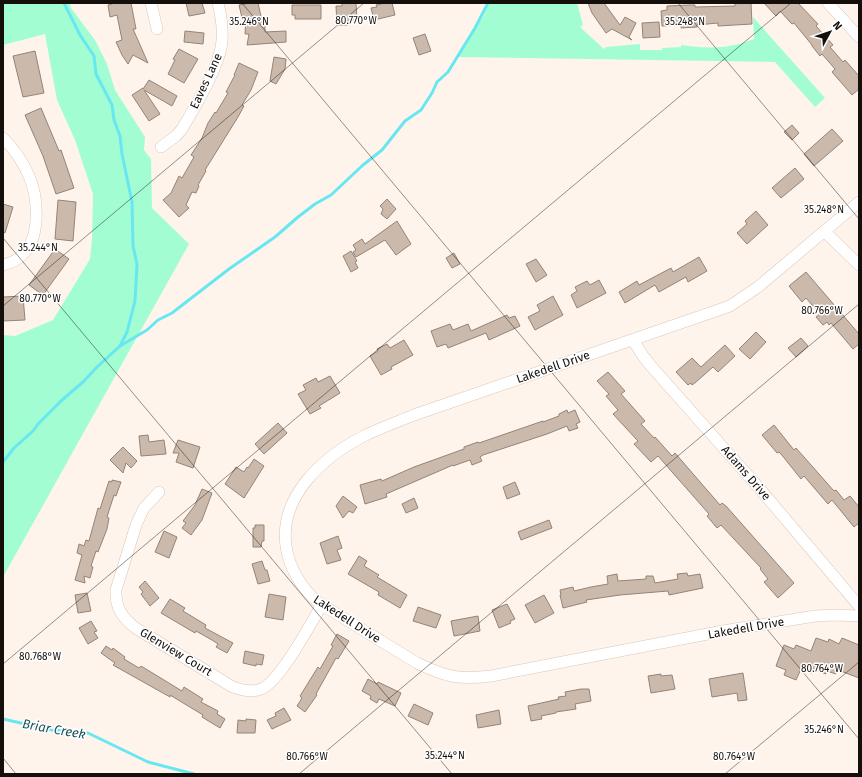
<svg xmlns="http://www.w3.org/2000/svg" width="862" height="777" viewBox="0 0 862 777" font-family="'Fira Sans',sans-serif">
  <style>
    .green { fill: #a2fed2 }
    .lines { fill: none; stroke-linecap: round; stroke-linejoin: round }
    .stream { stroke: #69e7f1; stroke-width: 3 }
    .building { fill: #cbbaac; stroke: #948477 }
    .minor-casing { stroke: #d7c6b8; stroke-width: 12 }
    .minor { stroke: #fff; stroke-width: 11 }
    .ticks { fill: none; stroke: #150f0b; stroke-width: 1; stroke-opacity: 0.45 }
    .labels { text-anchor: middle; dominant-baseline: central; stroke-width: 3; stroke-linejoin: round; paint-order: stroke }
    .street-label { font-size: 12px; fill: #150f0b; stroke: #fff }
    .water-label { font-size: 13px; font-style: italic; fill: #1d5458; stroke: #fff }
    .ticks-label { font-size: 10px; text-anchor: middle; fill: #150f0b; stroke: #fff; stroke-width: 3; stroke-linejoin: round; paint-order: stroke }
  </style>
  <rect width="100%" height="100%" fill="#fff4ec"/>
  <g class="green">
    <path d="M 3,3 L 70,3 L 71,8 L 95,40 L 107,64 L 115,90 L 145,137 L 144,150 L 151,159 L 152,208 L 189,244 L 3,577 L 3,335 L 15,336 L 53,320 L 90,259 L 92,239 L 93,194 L 75,140 L 57,100 L 45,34 L 3,45 Z"/>
    <path d="M 489,3 L 577,3 L 583,25 L 580,27 L 604,49 L 606,47 L 640,44 L 640,50 L 662,50 L 662,48 L 681,47 L 681,45 C 708,49 728,49 754,39 L 753,17 L 825,98 L 815,107 L 775,62 L 456,57 L 483,17 Z"/>
  </g>
  <g class="lines">
    <g class="stream">
      <path d="M 120,346 L 147,330 L 158,320 L 172,313 L 229,269 L 275,237 L 298,217 L 315,204 L 331,195 L 363,165 L 382,150 L 405,121 L 421,110 L 432,93 L 437,82 L 448,72 L 475,28 L 488,3"/>
      <path d="M 3,462 L 14,448 L 33,431 L 38,424 L 61,401 L 83,382 L 97,367 L 120,346 L 127,332 L 135,301 L 137,264 L 133,246 L 132,202 L 122,154 L 120,136 L 114,120 L 112,105 L 96,74 L 94,56 L 80,35 L 64,3"/>
      <path d="M 3,719 L 52,730 L 88,733 L 148,762 L 194,774"/>
    </g>
  </g>
  <g class="building">
    <path d="M 112,3 L 131,3 L 136,29 L 133,29 L 148,63 L 133,55 L 128,64 L 122,55 L 116,42 L 122,40 L 117,15 L 110,17 L 108,5 L 112,4 Z"/>
    <path d="M 186,3 L 202,3 L 205,13 L 189,16 Z"/>
    <path d="M 250,3 L 258,3 L 263,25 L 265,25 L 265,32 L 286,31 L 286,42 L 247,45 L 249,34 L 245,34 L 246,17 L 242,18 L 239,5 Z"/>
    <path d="M 342,3 L 356,3 L 357,20 L 347,21 L 348,25 L 337,25 L 336,6 L 342,6 Z"/>
    <path d="M 385,3 L 392,3 L 395,15 L 374,20 L 371,8 L 377,7 L 376,5 Z"/>
    <path d="M 588,3 L 604,3 L 620,25 L 625,17 L 636,23 L 629,37 L 632,40 L 612,29 L 606,33 L 592,13 Z"/>
    <path d="M 735,3 L 751,3 L 752,24 L 718,26 L 718,23 L 697,25 L 697,27 L 681,28 L 681,25 L 662,26 L 661,11 L 667,10 L 667,6 L 689,5 L 695,5 L 695,7 L 735,6 Z"/>
    <path d="M 764,3 L 798,3 L 818,24 L 816,26 L 833,45 L 830,47 L 843,62 L 845,60 L 859,76 L 859,89 L 852,95 L 832,72 L 835,69 L 822,54 L 820,56 L 812,46 L 812,45 L 794,23 L 792,24 L 780,11 L 776,16 Z"/>
    <path d="M 292,5 L 321,5 L 321,19 L 295,19 L 295,15 L 292,15 Z"/>
    <path d="M 659,22 L 660,37 L 643,38 L 642,23 Z"/>
    <path d="M 185,31 L 204,33 L 203,44 L 184,42 Z"/>
    <path d="M 425,34 L 431,51 L 419,55 L 413,38 Z"/>
    <path d="M 179,49 L 198,59 L 184,83 L 168,74 L 175,60 L 173,59 Z"/>
    <path d="M 35,51 L 44,93 L 23,97 L 13,56 Z"/>
    <path d="M 274,57 L 286,59 L 285,69 L 276,84 L 270,81 Z"/>
    <path d="M 239,63 L 258,72 L 251,90 L 242,105 L 244,106 L 238,117 L 205,170 L 206,171 L 198,185 L 199,186 L 196,193 L 192,192 L 186,205 L 189,208 L 179,217 L 163,200 L 171,193 L 179,176 L 182,178 L 194,157 L 191,155 L 202,138 L 208,123 L 215,112 L 216,113 L 228,93 L 226,92 L 235,75 L 234,75 Z"/>
    <path d="M 149,80 L 177,96 L 172,106 L 144,90 L 160,114 L 149,121 L 132,95 L 143,88 L 143,89 Z"/>
    <path d="M 41,108 L 59,151 L 61,150 L 74,188 L 56,194 L 43,156 L 25,115 Z"/>
    <path d="M 792,125 L 799,133 L 792,140 L 784,132 Z"/>
    <path d="M 832,129 L 843,141 L 814,166 L 804,154 Z"/>
    <path d="M 795,168 L 804,179 L 781,198 L 772,188 Z"/>
    <path d="M 387,199 L 396,209 L 387,219 L 381,214 L 383,209 L 380,206 Z"/>
    <path d="M 58,200 L 76,202 L 73,241 L 55,239 Z"/>
    <path d="M 3,204 L 13,207 L 5,233 L 3,232 Z"/>
    <path d="M 756,211 L 768,225 L 747,244 L 737,233 L 747,224 L 745,221 Z"/>
    <path d="M 397,221 L 411,244 L 396,255 L 385,240 L 356,257 L 353,252 L 356,250 L 353,245 L 362,239 L 365,244 Z"/>
    <path d="M 55,249 L 69,259 L 43,295 L 29,285 Z"/>
    <path d="M 351,251 L 357,261 L 355,262 L 358,268 L 351,272 L 343,256 Z"/>
    <path d="M 454,253 L 460,264 L 452,268 L 446,258 Z"/>
    <path d="M 699,257 L 707,271 L 688,282 L 686,277 L 659,292 L 655,285 L 625,303 L 619,292 L 637,281 L 639,285 L 671,268 L 673,272 Z"/>
    <path d="M 536,259 L 547,275 L 536,282 L 526,264 Z"/>
    <path d="M 806,272 L 859,334 L 859,344 L 853,349 L 831,323 L 829,325 L 827,322 L 823,325 L 816,317 L 820,314 L 806,298 L 802,302 L 789,286 Z"/>
    <path d="M 599,280 L 606,293 L 577,308 L 571,295 L 577,291 L 575,287 L 587,281 L 590,285 Z"/>
    <path d="M 23,296 L 25,320 L 3,321 L 3,297 Z"/>
    <path d="M 553,296 L 563,315 L 535,330 L 528,317 L 540,311 L 537,305 Z"/>
    <path d="M 507,315 L 509,318 L 515,316 L 520,326 L 489,340 L 486,333 L 448,348 L 446,344 L 437,347 L 431,331 L 450,324 L 453,330 L 468,324 L 471,331 Z"/>
    <path d="M 756,332 L 766,342 L 750,359 L 739,349 Z"/>
    <path d="M 801,338 L 808,346 L 796,357 L 788,348 Z"/>
    <path d="M 404,340 L 413,355 L 391,367 L 392,369 L 381,375 L 370,356 L 378,351 L 377,349 L 387,344 L 390,348 Z"/>
    <path d="M 725,345 L 735,356 L 718,372 L 713,367 L 696,382 L 692,385 L 691,383 L 688,385 L 676,372 L 692,358 L 701,367 Z"/>
    <path d="M 608,372 L 625,391 L 621,394 L 645,421 L 641,424 L 654,438 L 655,437 L 672,456 L 675,453 L 720,505 L 722,503 L 726,506 L 794,583 L 778,598 L 764,582 L 768,579 L 760,569 L 761,568 L 721,525 L 717,528 L 707,516 L 709,514 L 658,456 L 651,462 L 634,444 L 638,441 L 637,440 L 613,414 L 618,410 L 606,396 L 609,394 L 597,381 Z"/>
    <path d="M 330,376 L 340,393 L 319,406 L 321,408 L 310,414 L 298,394 L 306,390 L 303,385 L 316,378 L 318,382 Z"/>
    <path d="M 567,410 L 568,413 L 575,410 L 580,422 L 576,424 L 578,428 L 569,431 L 567,426 L 547,434 L 483,455 L 480,457 L 482,461 L 472,465 L 470,460 L 453,466 L 453,465 L 386,494 L 387,497 L 365,504 L 360,485 L 381,479 L 382,481 L 414,467 L 464,449 L 464,447 L 478,442 L 479,443 L 543,421 L 543,422 L 559,416 L 559,414 Z"/>
    <path d="M 278,423 L 287,433 L 264,454 L 255,444 Z"/>
    <path d="M 774,425 L 794,450 L 796,448 L 834,491 L 836,490 L 844,500 L 850,496 L 859,507 L 859,523 L 854,527 L 832,500 L 828,504 L 804,476 L 801,479 L 781,454 L 779,452 L 777,453 L 762,435 Z"/>
    <path d="M 148,435 L 149,442 L 164,440 L 166,454 L 141,456 L 139,436 Z"/>
    <path d="M 178,440 L 200,447 L 193,468 L 176,462 L 179,453 L 173,453 Z"/>
    <path d="M 123,447 L 137,461 L 131,468 L 126,463 L 123,473 L 110,460 Z"/>
    <path d="M 254,459 L 264,466 L 244,498 L 225,484 L 236,467 L 244,472 L 247,467 L 248,468 Z"/>
    <path d="M 112,480 L 121,482 L 116,496 L 114,495 L 107,517 L 109,518 L 107,529 L 98,552 L 96,551 L 91,566 L 93,567 L 90,578 L 84,576 L 85,583 L 75,580 L 82,555 L 77,553 L 79,544 L 84,546 L 86,540 L 89,541 L 98,508 L 100,509 L 109,481 L 112,482 Z"/>
    <path d="M 515,482 L 520,494 L 507,499 L 503,487 Z"/>
    <path d="M 202,489 L 212,493 L 202,520 L 191,535 L 182,528 L 186,523 L 183,521 L 195,505 Z"/>
    <path d="M 343,496 L 357,507 L 353,513 L 349,511 L 343,518 L 336,506 Z"/>
    <path d="M 414,498 L 418,508 L 406,513 L 402,504 Z"/>
    <path d="M 549,520 L 552,528 L 521,540 L 518,532 Z"/>
    <path d="M 255,525 L 264,525 L 264,541 L 262,541 L 261,547 L 253,547 L 253,528 L 255,528 Z"/>
    <path d="M 164,531 L 177,537 L 169,558 L 155,552 Z"/>
    <path d="M 338,536 L 342,548 L 337,550 L 341,560 L 327,564 L 320,543 Z"/>
    <path d="M 359,556 L 367,561 L 364,566 L 379,575 L 377,577 L 407,595 L 400,608 L 378,595 L 379,592 L 348,574 Z"/>
    <path d="M 262,561 L 265,570 L 267,570 L 270,581 L 258,584 L 252,564 Z"/>
    <path d="M 687,573 L 688,576 L 700,574 L 703,588 L 669,595 L 668,591 L 620,595 L 586,600 L 587,602 L 563,608 L 560,595 L 561,595 L 560,590 L 573,587 L 574,591 L 591,587 L 608,584 L 607,576 L 617,574 L 618,581 L 646,579 L 646,576 L 653,576 L 655,583 L 678,579 L 677,574 Z"/>
    <path d="M 145,581 L 159,598 L 150,606 L 141,594 L 143,592 L 139,587 Z"/>
    <path d="M 87,593 L 91,611 L 78,613 L 75,595 Z"/>
    <path d="M 269,594 L 286,597 L 283,620 L 265,617 Z"/>
    <path d="M 544,595 L 554,613 L 535,623 L 525,605 Z"/>
    <path d="M 170,599 L 185,608 L 183,611 L 206,625 L 205,628 L 233,643 L 227,653 L 216,647 L 218,644 L 212,640 L 196,631 L 195,633 L 161,613 Z"/>
    <path d="M 507,604 L 515,619 L 510,621 L 511,623 L 499,628 L 492,610 Z"/>
    <path d="M 418,607 L 441,615 L 436,628 L 413,621 Z"/>
    <path d="M 478,616 L 480,631 L 454,636 L 451,621 Z"/>
    <path d="M 91,621 L 97,631 L 94,632 L 98,638 L 88,644 L 79,628 Z"/>
    <path d="M 337,634 L 349,641 L 338,659 L 336,658 L 316,694 L 317,695 L 305,712 L 297,706 L 302,698 L 300,696 L 318,667 L 320,669 L 333,646 L 331,645 Z"/>
    <path d="M 816,638 L 828,642 L 829,639 L 839,644 L 842,638 L 859,645 L 859,678 L 838,670 L 836,674 L 827,671 L 826,674 L 813,669 L 812,673 L 801,669 L 796,680 L 784,675 L 786,670 L 776,666 L 784,645 L 794,649 L 796,645 L 811,651 Z"/>
    <path d="M 106,646 L 112,650 L 113,648 L 125,657 L 124,659 L 139,668 L 141,666 L 182,691 L 184,687 L 203,699 L 201,702 L 218,711 L 217,714 L 225,719 L 220,728 L 202,717 L 203,715 L 170,695 L 170,697 L 113,665 L 115,663 L 101,653 Z"/>
    <path d="M 245,651 L 264,655 L 262,665 L 256,664 L 256,666 L 243,663 Z"/>
    <path d="M 743,673 L 747,700 L 738,701 L 737,693 L 712,697 L 709,679 Z"/>
    <path d="M 661,674 L 661,676 L 672,675 L 675,689 L 651,693 L 648,676 Z"/>
    <path d="M 368,679 L 377,684 L 378,682 L 401,693 L 395,706 L 379,699 L 377,703 L 370,699 L 371,696 L 362,691 Z"/>
    <path d="M 581,689 L 589,689 L 591,701 L 575,704 L 576,709 L 556,712 L 556,713 L 541,716 L 542,719 L 531,721 L 528,706 L 559,699 L 558,697 L 566,696 L 565,692 Z"/>
    <path d="M 414,704 L 433,713 L 428,725 L 408,716 Z"/>
    <path d="M 284,708 L 291,720 L 272,729 L 267,720 L 276,716 L 275,713 Z"/>
    <path d="M 499,710 L 501,724 L 478,728 L 476,715 Z"/>
    <path d="M 246,719 L 256,720 L 255,733 L 237,733 L 238,720 L 246,721 Z"/>
  </g>
  <g class="lines">
    <defs>
      <g id="minor">
        <path d="M 151,3 L 157,29"/>
        <path d="M 828,3 L 859,37"/>
        <path d="M 3,138 C 14,149 23,162 29,176 C 38,197 41,235 24,253 C 19,260 11,263 3,265"/>
        <path d="M 161,147 L 176,136 L 182,129 C 195,107 221,64 222,40 C 223,27 221,15 218,3"/>
        <path d="M 859,202 L 758,287 L 730,306 L 414,415 C 397,422 380,428 364,436 C 323,457 279,496 286,546 C 289,568 302,589 319,603 L 417,663 C 446,677 459,680 491,676 L 723,631 L 815,616 L 835,615 L 859,616"/>
        <path d="M 824,231 L 859,265"/>
        <path d="M 633,340 L 643,356 L 651,366 L 760,489 L 859,606"/>
        <path d="M 159,492 L 144,508 L 136,525 L 116,590 C 115,608 123,619 137,629 L 231,686 C 240,690 251,693 261,689 C 280,682 310,624 322,605"/>
      </g>
    </defs>
    <use href="#minor" class="minor-casing"/>
    <use href="#minor" class="minor"/>
  </g>
  <path class="ticks" d="M 242,3 L 859,739M 678,3 L 859,219M 3,238 L 452,774M 3,306 L 364,3M 3,664 L 791,3M 3,758 L 16,774M 299,774 L 859,304M 725,774 L 859,662"/>
  <g class="labels">
    <g class="street-label">
      <text transform="translate(206 81) rotate(-65)">Eaves Lane</text>
      <text transform="translate(553 367) rotate(-19)">Lakedell Drive</text>
      <text transform="translate(746 473) rotate(49)">Adams Drive</text>
      <text transform="translate(347 619) rotate(33)">Lakedell Drive</text>
      <text transform="translate(746 628) rotate(-10)">Lakedell Drive</text>
      <text transform="translate(176 652) rotate(31)">Glenview Court</text>
    </g>
    <g class="water-label">
      <text transform="translate(54 729) rotate(10)">Briar Creek</text>
    </g>
  </g>
  <g class="ticks-label">
    <text x="356" y="24">80.770°W</text>
    <text x="249" y="25">35.246°N</text>
    <text x="685" y="25">35.248°N</text>
    <text x="824" y="213">35.248°N</text>
    <text x="38" y="251">35.244°N</text>
    <text x="40" y="302">80.770°W</text>
    <text x="822" y="314">80.766°W</text>
    <text x="40" y="660">80.768°W</text>
    <text x="822" y="672">80.764°W</text>
    <text x="824" y="733">35.246°N</text>
    <text x="445" y="759">35.244°N</text>
    <text x="307" y="760">80.766°W</text>
    <text x="734" y="760">80.764°W</text>
  </g>
  <rect width="862" height="777" fill="none" stroke="#150f0b" stroke-width="8"/>
  <g transform="translate(830 32) rotate(50)" stroke="#ffffff" stroke-width="3" paint-order="stroke">
  <path d="M0-3L7 15L0 10L-7 15Z" fill="#150f0b"/>
  <text y="-6" font-size="11" font-weight="bold" text-anchor="middle" fill="#150f0b">N</text>
  </g>
</svg>
